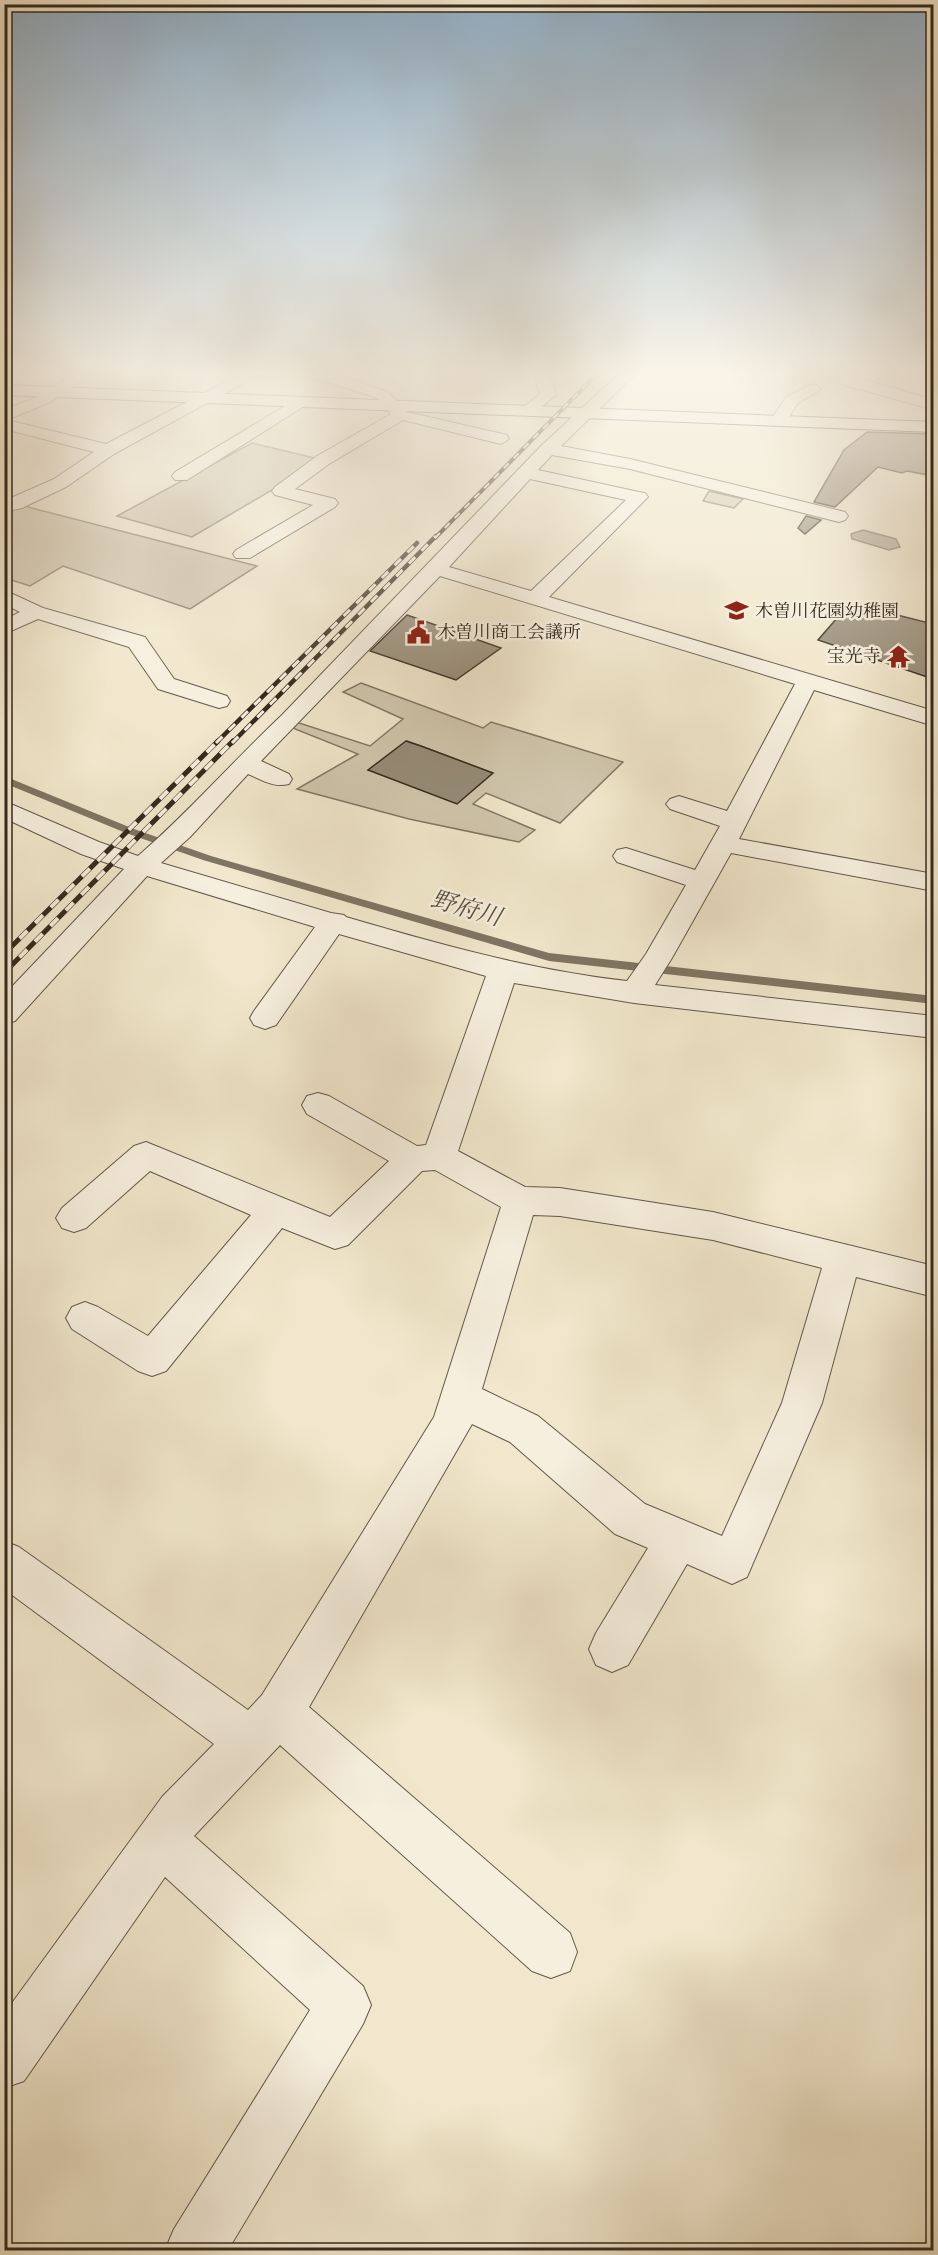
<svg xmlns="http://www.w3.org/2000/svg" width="938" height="2255" viewBox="0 0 938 2255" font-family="'Libre Bodoni','Noto Serif JP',serif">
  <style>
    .green { fill: #d1c7ae; stroke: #827866; stroke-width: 1.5; fill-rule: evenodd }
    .water { fill: #b1a791; stroke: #7f7563; stroke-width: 1.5 }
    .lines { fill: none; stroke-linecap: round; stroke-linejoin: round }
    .stream { fill: #7f7563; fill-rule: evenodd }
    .building { fill: #968c78; stroke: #342a1e; stroke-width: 1.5 }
    .minor-casing { stroke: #63594a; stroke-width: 2 }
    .secondary-casing { stroke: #342a1e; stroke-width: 2 }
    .minor { fill: #f6efde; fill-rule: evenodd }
    .secondary { fill: #f6efde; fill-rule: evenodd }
    .rail-far2-casing { stroke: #342a1e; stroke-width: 4 }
    .rail-far1-casing { stroke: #342a1e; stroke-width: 4.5 }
    .rail-casing { stroke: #342a1e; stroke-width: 5 }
    .rail-far2 { stroke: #f6efde; stroke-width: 2; stroke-dasharray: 7; stroke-linecap: butt }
    .rail-far1 { stroke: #f6efde; stroke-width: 3; stroke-dasharray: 9; stroke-linecap: butt }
    .rail { stroke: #f6efde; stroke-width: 4; stroke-dasharray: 11; stroke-linecap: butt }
    .labels { text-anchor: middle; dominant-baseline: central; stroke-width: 5; stroke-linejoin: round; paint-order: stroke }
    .far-poi-label { font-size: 18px; fill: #342a1e; stroke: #f6efde; text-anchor: start }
    .water-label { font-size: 24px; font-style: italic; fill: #5a5040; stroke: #f6efde }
  </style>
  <rect width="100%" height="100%" fill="#f1e7cc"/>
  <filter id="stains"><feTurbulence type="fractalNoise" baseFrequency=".00333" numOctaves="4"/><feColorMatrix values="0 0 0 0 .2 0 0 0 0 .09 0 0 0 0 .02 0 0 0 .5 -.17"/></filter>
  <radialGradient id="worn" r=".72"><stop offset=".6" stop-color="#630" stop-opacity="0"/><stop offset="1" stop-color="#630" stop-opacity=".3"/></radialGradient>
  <g class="green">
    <path d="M 252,443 L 323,460 L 192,537 L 117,516 Z"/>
    <path d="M 709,491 L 743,499 L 734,508 L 703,501 Z"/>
    <path d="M 16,504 L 257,566 L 190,609 L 63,566 L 30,586 L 5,578 L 4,507 Z"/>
    <path d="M 361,683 L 483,728 L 491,722 L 623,762 L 560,823 L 486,793 L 473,804 L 535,830 L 519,842 L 409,819 L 297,789 L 358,754 L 295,729 L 290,720 L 370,746 L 403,719 L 343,692 ZM 407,741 L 492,773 L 369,770 Z"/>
  </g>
  <path class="water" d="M 863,530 L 896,539 L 900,547 L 889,550 L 852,539 L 851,534 Z"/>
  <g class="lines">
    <path class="stream" d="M 4,776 L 134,829 L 211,856 L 549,953 L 934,996 L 934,1004 L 549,961 L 203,860 L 126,833 L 4,783 Z"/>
  </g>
  <g class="building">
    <path d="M 867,432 L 933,434 L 933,476 L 907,471 L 902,473 L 878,467 L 835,507 L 814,502 L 844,450 Z"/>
    <path d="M 806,516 L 821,520 L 805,534 L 798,528 Z"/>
    <path d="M 850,603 L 933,624 L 933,679 L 818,640 Z"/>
    <path d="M 407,615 L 501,648 L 456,680 L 370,651 Z"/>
    <path d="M 406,741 L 421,746 L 493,773 L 457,804 L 368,770 Z"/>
  </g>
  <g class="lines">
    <defs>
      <g id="minor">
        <path d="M 72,374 L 90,374 L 50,402 L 7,420 L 106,444 L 241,374 L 260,374 L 114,454 L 66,487 L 22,508 L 4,512 L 4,501 L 54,479 L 94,452 L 4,429 L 4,410 L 40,396 Z"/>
        <path d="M 309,374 L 333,374 L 388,392 L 407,412 L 507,435 L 509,439 L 501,444 L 403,420 L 329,464 L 295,489 L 335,499 L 338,503 L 335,507 L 250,558 L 236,558 L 233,554 L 236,550 L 313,505 L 275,495 L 272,491 L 275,487 L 317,456 L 391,414 L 378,398 L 311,377 Z"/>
        <path d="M 534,374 L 549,374 L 556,395 L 534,413 L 528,415 L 520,410 L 540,394 Z"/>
        <path d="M 619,374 L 635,374 L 561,446 L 630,459 L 845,512 L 848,516 L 845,520 L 839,522 L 630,469 L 552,455 L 538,470 L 639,492 L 645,493 L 648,497 L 549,597 L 934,711 L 934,726 L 814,690 L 739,839 L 934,874 L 934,891 L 731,853 L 672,958 L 655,985 L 934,1016 L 934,1038 L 634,1003 L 514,983 L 458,1151 L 525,1187 L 560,1188 L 713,1212 L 934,1266 L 934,1297 L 856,1277 L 822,1403 L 747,1577 L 732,1584 L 687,1564 L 628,1665 L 612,1672 L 596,1665 L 589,1649 L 596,1633 L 648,1548 L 615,1534 L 510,1442 L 472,1424 L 309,1707 L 570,1933 L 577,1952 L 570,1971 L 551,1978 L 532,1971 L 280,1745 L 194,1836 L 363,1986 L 371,2005 L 363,2024 L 228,2250 L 165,2250 L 174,2229 L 310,2010 L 165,1877 L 24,2081 L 4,2088 L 4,2014 L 162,1797 L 214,1744 L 4,1589 L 4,1541 L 19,1547 L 248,1710 L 262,1695 L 434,1417 L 501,1207 L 435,1170 L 422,1171 L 348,1245 L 335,1249 L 282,1228 L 166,1371 L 152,1376 L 138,1371 L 72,1329 L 66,1318 L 72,1307 L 85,1302 L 98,1307 L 148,1336 L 251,1215 L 150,1171 L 86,1228 L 74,1232 L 62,1228 L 56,1218 L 62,1208 L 134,1146 L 146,1142 L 330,1217 L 389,1161 L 307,1114 L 302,1105 L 307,1096 L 318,1093 L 329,1096 L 417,1146 L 426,1145 L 486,976 L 339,934 L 276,1025 L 265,1029 L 254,1025 L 250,1018 L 254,1011 L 315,927 L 147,876 L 15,1021 L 4,1024 L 4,995 L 124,869 L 81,854 L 4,818 L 4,801 L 99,842 L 138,856 C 189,812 233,761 282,715 L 542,445 ZM 530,479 L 626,500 L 531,591 L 449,567 ZM 440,576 L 795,684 L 727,811 L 679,796 L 670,799 L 666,804 L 670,809 L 720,826 L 695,870 L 626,848 L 617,850 L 613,856 L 617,862 L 686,885 L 646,954 L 627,981 C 530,970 438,944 346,917 L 344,915 L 331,913 L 161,863 L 190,837 L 248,774 C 262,780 274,788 289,784 L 292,779 L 289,774 L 261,761 ZM 533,1215 L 560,1216 L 713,1240 L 822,1268 L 782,1403 L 722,1536 L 645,1504 L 538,1416 L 482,1389 Z"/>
        <path d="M 826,374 L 846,374 L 934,400 L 934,410 L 845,385 Z"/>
        <path d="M 813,384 L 818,386 L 821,389 L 798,403 L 785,423 L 773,423 L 771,420 L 786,397 Z"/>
        <path d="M 300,397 L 306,399 L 308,402 L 306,405 L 187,480 L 175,480 L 172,476 L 175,472 Z"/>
        <path d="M 4,590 L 43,608 L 145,637 L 174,679 L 227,696 L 230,701 L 227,706 L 219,708 L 158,689 L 129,647 L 38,619 L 4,634 L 4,620 L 20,612 L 4,604 Z"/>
      </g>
      <path id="secondary" d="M 4,385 L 934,422 L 934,432 L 4,395 Z"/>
    </defs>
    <use href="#minor" class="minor-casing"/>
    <use href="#secondary" class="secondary-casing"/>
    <use href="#minor" class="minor"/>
    <use href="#secondary" class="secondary"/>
    <defs>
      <path id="rail-far2" d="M 435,538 L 597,374"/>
      <g id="rail-far1">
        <path d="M 216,743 L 417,543"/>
        <path d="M 232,743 L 436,536"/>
      </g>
      <g id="rail">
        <path d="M 4,954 L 218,741"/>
        <path d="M 4,973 L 233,741"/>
      </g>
    </defs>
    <use href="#rail-far2" class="rail-far2-casing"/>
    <use href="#rail-far1" class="rail-far1-casing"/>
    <use href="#rail" class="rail-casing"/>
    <use href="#rail-far2" class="rail-far2"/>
    <use href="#rail-far1" class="rail-far1"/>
    <use href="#rail" class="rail"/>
  </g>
  <linearGradient id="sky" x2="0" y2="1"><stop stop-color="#92afc5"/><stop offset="0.54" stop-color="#f9f4e8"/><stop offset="1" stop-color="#f9f4e8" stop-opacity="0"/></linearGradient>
  <rect width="938" height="690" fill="url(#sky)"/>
  <defs>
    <symbol id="school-bare" viewBox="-9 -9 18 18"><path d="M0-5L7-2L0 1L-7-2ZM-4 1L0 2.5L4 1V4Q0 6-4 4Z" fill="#8f2418" stroke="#f6efde" stroke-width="2.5" paint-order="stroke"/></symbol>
    <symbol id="civic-bare" viewBox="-9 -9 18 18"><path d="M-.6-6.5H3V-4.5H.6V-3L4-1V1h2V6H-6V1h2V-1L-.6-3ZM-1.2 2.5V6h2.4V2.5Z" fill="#8f2418" stroke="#f6efde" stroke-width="2.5" paint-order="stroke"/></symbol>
    <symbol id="temple-bare" viewBox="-9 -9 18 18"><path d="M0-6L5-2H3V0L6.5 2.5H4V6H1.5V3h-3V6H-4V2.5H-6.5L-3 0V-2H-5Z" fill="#8f2418" stroke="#f6efde" stroke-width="2.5" paint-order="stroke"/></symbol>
  </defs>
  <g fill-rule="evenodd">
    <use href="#school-bare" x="720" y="594" width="33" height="33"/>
    <use href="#civic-bare" x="402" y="616" width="33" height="33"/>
    <use href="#temple-bare" x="882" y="640" width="33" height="33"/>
  </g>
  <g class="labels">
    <g class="far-poi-label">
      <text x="755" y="611">木曽川花園幼稚園</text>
      <text x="437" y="632">木曽川商工会議所</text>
      <text x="881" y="656" text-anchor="end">宝光寺</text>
    </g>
    <g class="water-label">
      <text transform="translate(466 909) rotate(16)">野府川</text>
    </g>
  </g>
  <rect width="938" height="2255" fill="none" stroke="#f1e7cc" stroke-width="24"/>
  <rect x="6" y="6" width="926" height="2243" fill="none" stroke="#342a1e" stroke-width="3"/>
  <rect x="12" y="12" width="914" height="2231" fill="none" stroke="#342a1e" stroke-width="1.5"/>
  <rect width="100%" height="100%" filter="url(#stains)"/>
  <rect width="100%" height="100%" fill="url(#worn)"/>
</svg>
